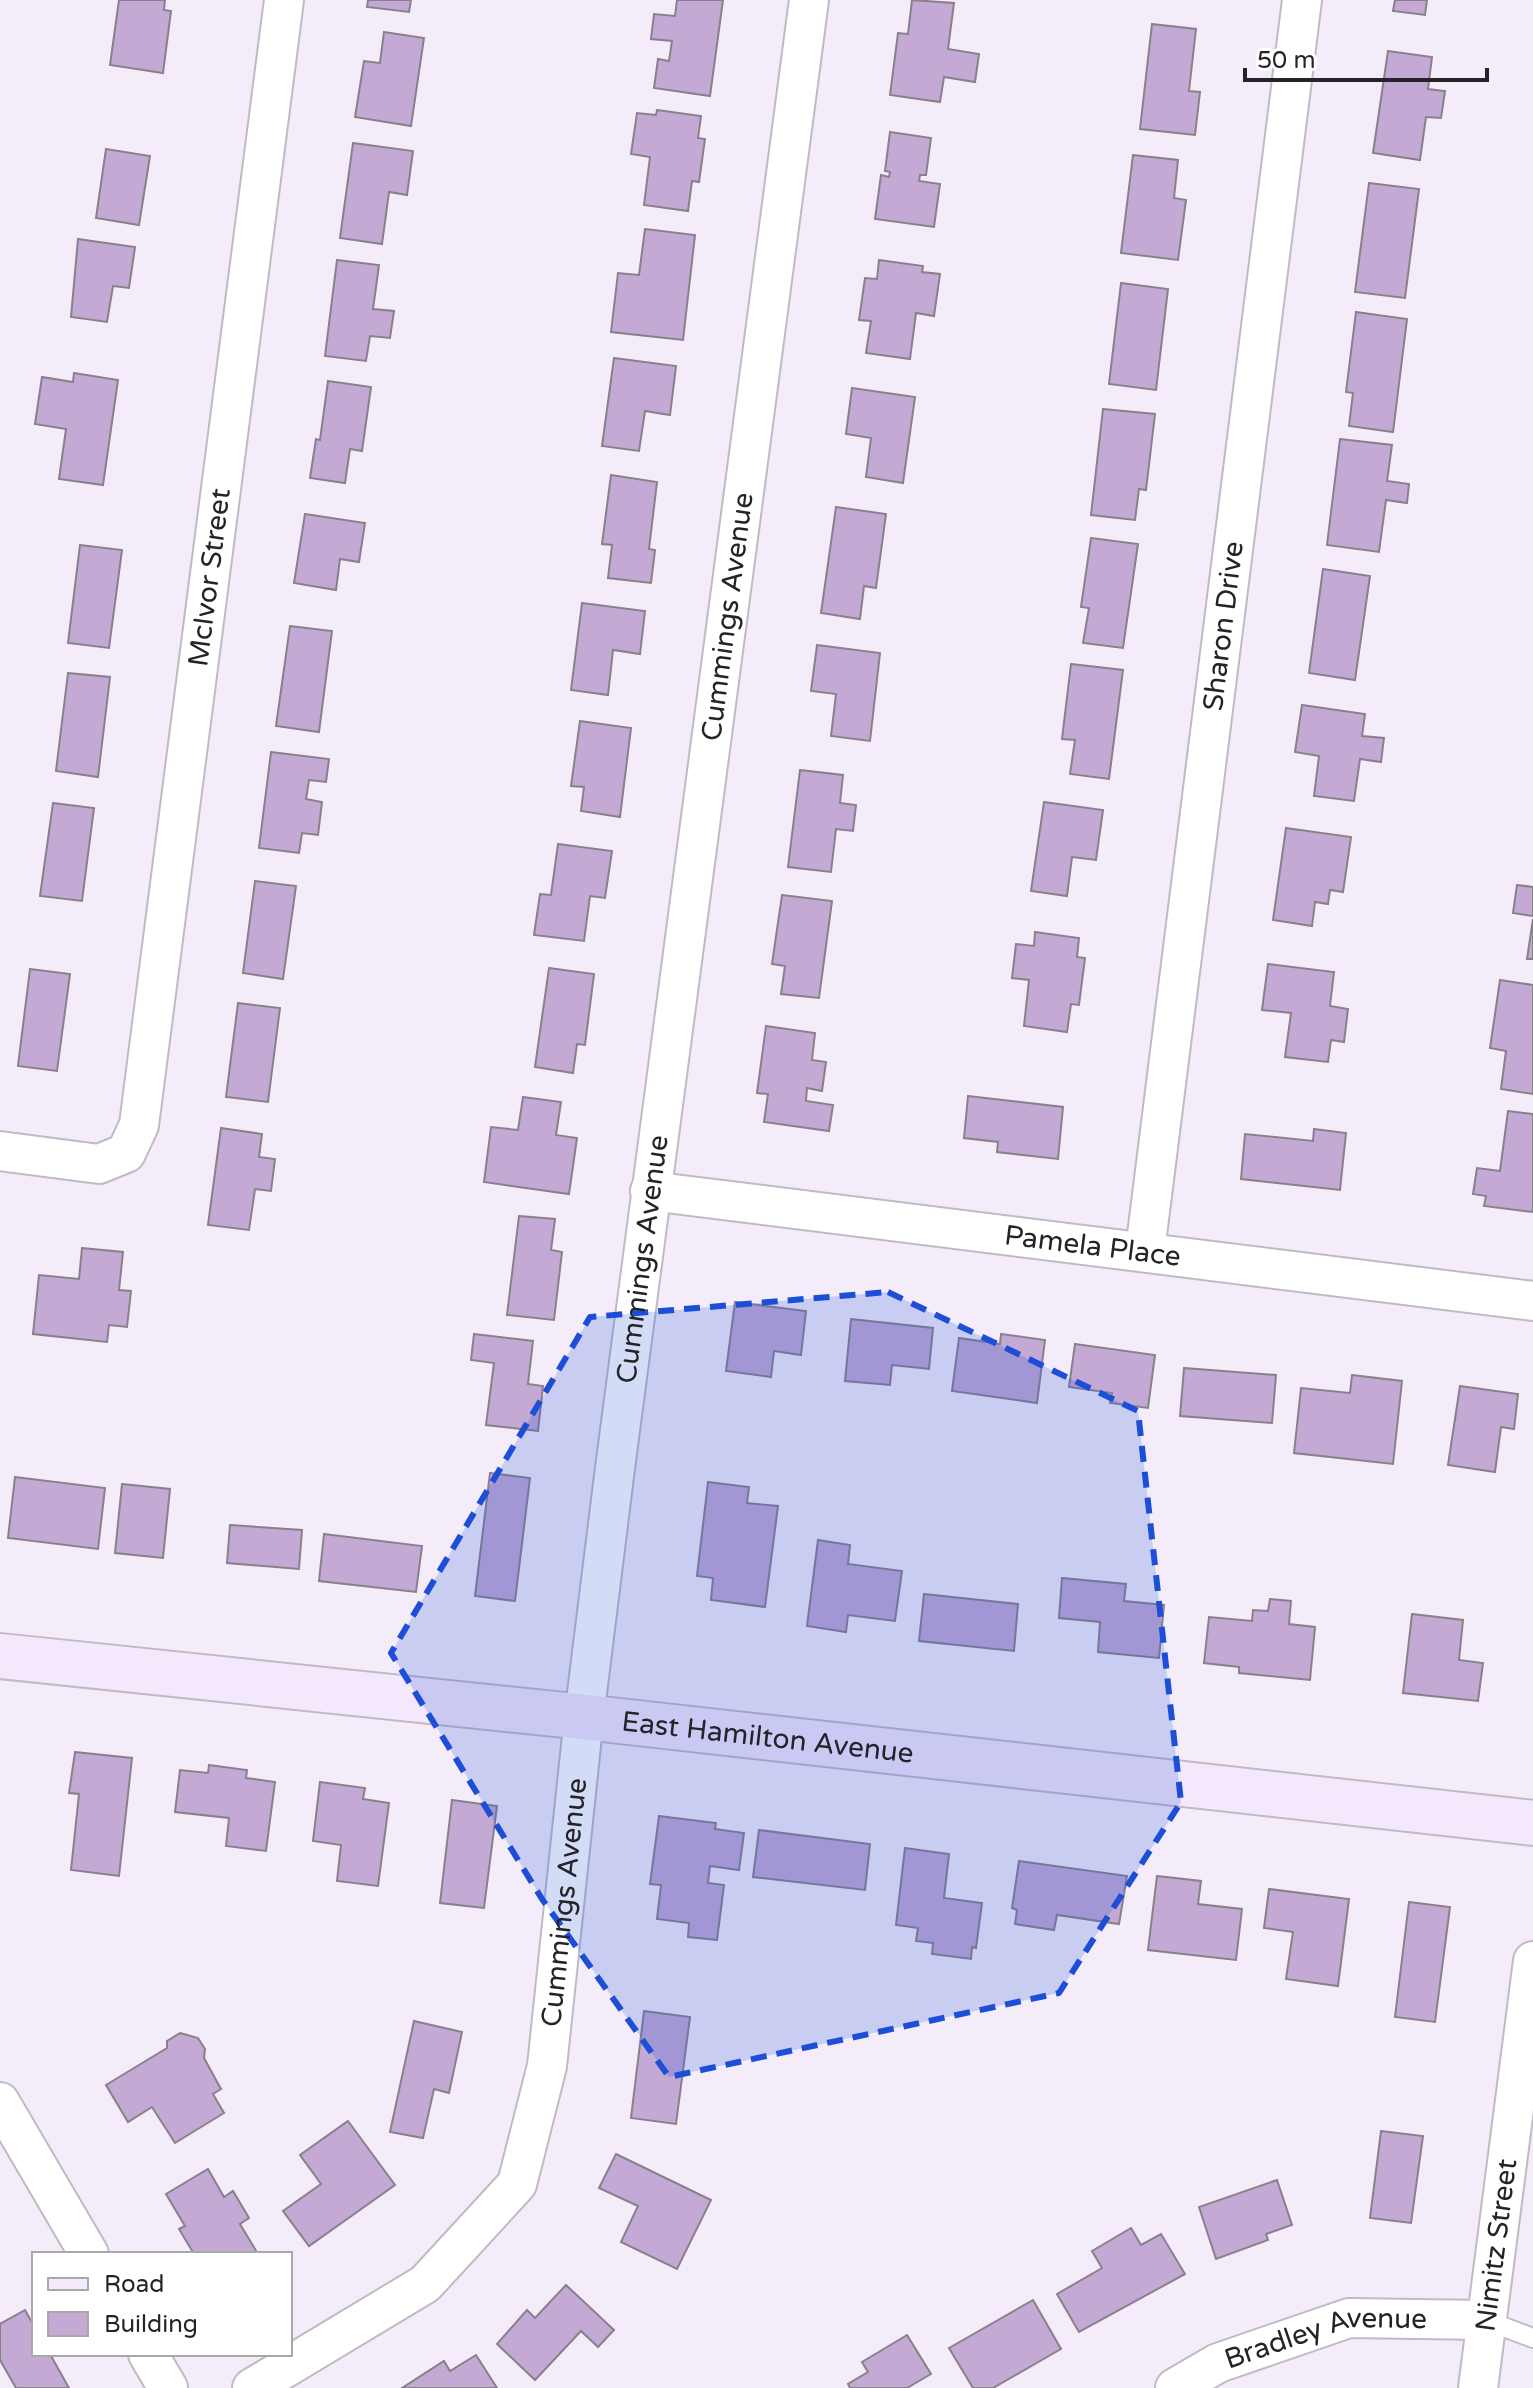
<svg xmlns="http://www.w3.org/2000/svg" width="1533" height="2388" viewBox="0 0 1533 2388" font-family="'Varela Round',sans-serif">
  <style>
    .building { fill: #c3a9d4; stroke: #88818c; stroke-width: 2 }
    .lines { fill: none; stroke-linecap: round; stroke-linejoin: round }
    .lane-casing { stroke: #c0bac5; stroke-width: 22 }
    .street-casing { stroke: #c0bac5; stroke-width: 42 }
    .secondary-casing { stroke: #c0bac5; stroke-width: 48 }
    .lane { stroke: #fff; stroke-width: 18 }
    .street { stroke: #fff; stroke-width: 38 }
    .secondary { stroke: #f4e8fc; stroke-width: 44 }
    .marked { fill: #1d4ed8; fill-opacity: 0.2; stroke: #1d4ed8; stroke-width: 6; stroke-dasharray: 16 10; stroke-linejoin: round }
    .labels { text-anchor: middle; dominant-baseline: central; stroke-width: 7; stroke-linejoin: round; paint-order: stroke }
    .street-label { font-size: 28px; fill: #252327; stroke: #fff }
  </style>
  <rect width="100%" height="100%" fill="#f4edf9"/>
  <g class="building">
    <path d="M 119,0 L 165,0 L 164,10 L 171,11 L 163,73 L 110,65 Z"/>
    <path d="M 368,0 L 411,0 L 409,12 L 367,7 Z"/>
    <path d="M 677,0 L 723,0 L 710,96 L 654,88 L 658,59 L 669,61 L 672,41 L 651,39 L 654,14 L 675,16 Z"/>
    <path d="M 912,0 L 954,3 L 948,49 L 979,54 L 975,82 L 944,77 L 940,102 L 890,95 L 898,33 L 908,34 Z"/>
    <path d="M 1395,0 L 1427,0 L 1425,15 L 1393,11 Z"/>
    <path d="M 1152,24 L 1196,29 L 1189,91 L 1200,92 L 1195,135 L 1140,129 Z"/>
    <path d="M 384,32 L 424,38 L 411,126 L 355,117 L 364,61 L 380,63 Z"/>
    <path d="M 1388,51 L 1432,57 L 1428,89 L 1445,91 L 1441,118 L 1426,117 L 1420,160 L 1373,153 Z"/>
    <path d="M 657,110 L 701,116 L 698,138 L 705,139 L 699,182 L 692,181 L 688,211 L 644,205 L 650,157 L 631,154 L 637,113 L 656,115 Z"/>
    <path d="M 890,132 L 931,138 L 926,175 L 920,175 L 919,181 L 940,184 L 934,227 L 875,219 L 881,175 L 889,177 L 890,172 L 885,171 Z"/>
    <path d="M 353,143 L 413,151 L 407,195 L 389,192 L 382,244 L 340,238 Z"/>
    <path d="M 106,149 L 150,156 L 139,225 L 96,218 Z"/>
    <path d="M 1133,155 L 1178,160 L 1174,198 L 1186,200 L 1178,260 L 1121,253 Z"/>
    <path d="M 1369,183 L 1419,189 L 1405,298 L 1355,292 Z"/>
    <path d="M 645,229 L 695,235 L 683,340 L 611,332 L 618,273 L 639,275 Z"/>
    <path d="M 78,239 L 135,247 L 129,288 L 113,286 L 107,322 L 71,317 Z"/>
    <path d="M 337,260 L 379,265 L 373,309 L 394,311 L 390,338 L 370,336 L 366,361 L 325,356 Z"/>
    <path d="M 879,260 L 923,266 L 922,272 L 940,274 L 934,316 L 916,313 L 910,359 L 866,353 L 871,321 L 859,320 L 865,278 L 877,279 Z"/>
    <path d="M 1121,283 L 1168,289 L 1156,390 L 1109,384 Z"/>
    <path d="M 1356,312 L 1407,319 L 1393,432 L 1349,426 L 1353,393 L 1346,392 Z"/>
    <path d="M 614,358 L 676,366 L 670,415 L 645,411 L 639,451 L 602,446 Z"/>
    <path d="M 74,373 L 118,380 L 103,485 L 59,479 L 66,429 L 35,424 L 42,377 L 73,382 Z"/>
    <path d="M 328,381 L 371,387 L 362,451 L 350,449 L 345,483 L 310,478 L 316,439 L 320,440 Z"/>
    <path d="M 852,388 L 915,397 L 903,483 L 866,477 L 871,438 L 846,434 Z"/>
    <path d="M 1103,409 L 1155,414 L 1146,490 L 1139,489 L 1135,520 L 1091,515 Z"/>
    <path d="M 1340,439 L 1392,445 L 1387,481 L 1409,484 L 1407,503 L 1386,500 L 1379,552 L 1327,545 Z"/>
    <path d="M 611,475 L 657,482 L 649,549 L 655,550 L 651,583 L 608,578 L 612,545 L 602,544 Z"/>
    <path d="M 836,507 L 886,514 L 876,588 L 864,586 L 860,619 L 821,613 Z"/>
    <path d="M 305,514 L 365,523 L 359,562 L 340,559 L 336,590 L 294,583 Z"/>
    <path d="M 1091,538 L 1138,544 L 1123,648 L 1083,643 L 1089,608 L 1081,607 Z"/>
    <path d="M 80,545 L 122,550 L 109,648 L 68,643 Z"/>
    <path d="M 1323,569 L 1370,576 L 1355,680 L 1309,673 Z"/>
    <path d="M 582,603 L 645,611 L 640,654 L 613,650 L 608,695 L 571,690 Z"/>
    <path d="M 290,626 L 332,631 L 319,732 L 276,726 Z"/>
    <path d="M 817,645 L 880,653 L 870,741 L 831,736 L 836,694 L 811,691 Z"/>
    <path d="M 1071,664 L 1123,670 L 1109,779 L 1070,774 L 1075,740 L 1062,739 Z"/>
    <path d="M 68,673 L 110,677 L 98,777 L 56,771 Z"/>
    <path d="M 1302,705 L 1365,714 L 1362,736 L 1384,738 L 1381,762 L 1360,759 L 1354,801 L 1314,796 L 1319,756 L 1295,752 Z"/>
    <path d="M 580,721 L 631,728 L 620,817 L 581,811 L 584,787 L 571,786 Z"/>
    <path d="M 271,752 L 329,759 L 326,782 L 309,780 L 306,799 L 322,802 L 318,835 L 302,833 L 299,853 L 259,848 Z"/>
    <path d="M 800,770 L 843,775 L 840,803 L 856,805 L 853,831 L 836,829 L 831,872 L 788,867 Z"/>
    <path d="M 1044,802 L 1103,810 L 1096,860 L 1072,857 L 1067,896 L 1031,891 Z"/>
    <path d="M 53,803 L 94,808 L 82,901 L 40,896 Z"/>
    <path d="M 1286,828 L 1351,837 L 1343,892 L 1330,890 L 1328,904 L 1315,902 L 1312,926 L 1273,920 Z"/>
    <path d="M 558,844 L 612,851 L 605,898 L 590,896 L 584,941 L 534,935 L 540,894 L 551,895 Z"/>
    <path d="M 255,881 L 296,886 L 283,979 L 243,973 Z"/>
    <path d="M 1517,885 L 1533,887 L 1533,916 L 1513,913 Z"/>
    <path d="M 782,895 L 832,901 L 819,998 L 781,994 L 785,966 L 772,964 Z"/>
    <path d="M 1533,919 L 1533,959 L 1527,959 Z"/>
    <path d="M 1035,932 L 1079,938 L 1077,957 L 1085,958 L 1079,1005 L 1071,1004 L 1067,1032 L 1024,1026 L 1029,980 L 1012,978 L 1016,944 L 1034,946 Z"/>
    <path d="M 1268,964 L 1334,972 L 1330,1006 L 1348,1009 L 1344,1042 L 1331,1040 L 1328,1062 L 1285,1057 L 1291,1013 L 1262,1010 Z"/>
    <path d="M 549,968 L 594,974 L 585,1045 L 577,1044 L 573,1073 L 535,1067 Z"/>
    <path d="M 30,969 L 70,974 L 57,1071 L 18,1066 Z"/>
    <path d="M 1500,980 L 1533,985 L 1533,1094 L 1501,1089 L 1506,1051 L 1490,1048 Z"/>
    <path d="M 238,1003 L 280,1008 L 268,1102 L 226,1097 Z"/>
    <path d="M 766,1026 L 815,1033 L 812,1060 L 826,1062 L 822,1091 L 807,1088 L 806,1101 L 833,1105 L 829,1131 L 764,1122 L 768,1094 L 757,1093 Z"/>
    <path d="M 968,1096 L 1063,1107 L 1058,1159 L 997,1152 L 998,1142 L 964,1138 Z"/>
    <path d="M 523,1097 L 561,1102 L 556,1135 L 577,1138 L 569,1194 L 484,1182 L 491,1127 L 518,1130 Z"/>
    <path d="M 1508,1111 L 1533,1114 L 1533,1212 L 1484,1206 L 1486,1196 L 1473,1194 L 1477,1168 L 1500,1171 Z"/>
    <path d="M 221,1128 L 262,1134 L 259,1157 L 275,1159 L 271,1191 L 255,1189 L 249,1230 L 208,1225 Z"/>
    <path d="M 1314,1129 L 1346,1133 L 1340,1190 L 1241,1179 L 1245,1134 L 1313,1141 Z"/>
    <path d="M 519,1216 L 555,1219 L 551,1250 L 562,1252 L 554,1320 L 507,1315 Z"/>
    <path d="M 82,1248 L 123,1252 L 119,1290 L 131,1291 L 127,1327 L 109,1325 L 107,1342 L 33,1334 L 39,1275 L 79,1279 Z"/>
    <path d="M 735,1302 L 806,1311 L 801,1355 L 774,1351 L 771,1377 L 726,1371 Z"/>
    <path d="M 851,1319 L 933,1328 L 929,1369 L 892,1365 L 890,1385 L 845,1381 Z"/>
    <path d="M 474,1334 L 533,1341 L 528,1384 L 543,1386 L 538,1431 L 486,1425 L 494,1363 L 471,1360 Z"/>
    <path d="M 1001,1334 L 1045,1340 L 1037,1403 L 952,1391 L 959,1338 L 1000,1344 Z"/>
    <path d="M 1075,1344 L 1155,1355 L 1148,1408 L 1110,1403 L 1112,1393 L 1069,1387 Z"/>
    <path d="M 1184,1368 L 1276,1375 L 1272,1423 L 1180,1416 Z"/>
    <path d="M 1352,1375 L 1402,1381 L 1393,1464 L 1294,1453 L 1301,1388 L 1350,1393 Z"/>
    <path d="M 1460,1386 L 1518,1394 L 1514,1429 L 1501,1427 L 1495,1472 L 1448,1465 Z"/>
    <path d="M 490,1473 L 530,1478 L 515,1601 L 475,1596 Z"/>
    <path d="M 15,1477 L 105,1488 L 98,1549 L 8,1538 Z"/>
    <path d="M 708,1482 L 749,1487 L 747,1503 L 778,1506 L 765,1607 L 711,1600 L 713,1578 L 697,1576 Z"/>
    <path d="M 122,1484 L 170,1489 L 163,1558 L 115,1553 Z"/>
    <path d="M 230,1525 L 302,1530 L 299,1569 L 227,1563 Z"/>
    <path d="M 324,1534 L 422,1546 L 416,1592 L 319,1581 Z"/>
    <path d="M 818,1540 L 850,1545 L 848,1564 L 902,1571 L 895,1621 L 848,1615 L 846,1632 L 807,1626 Z"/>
    <path d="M 1062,1578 L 1126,1584 L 1124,1601 L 1164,1605 L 1159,1658 L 1098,1652 L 1100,1622 L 1059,1618 Z"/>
    <path d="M 924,1594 L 1018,1604 L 1014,1651 L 919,1641 Z"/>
    <path d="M 1270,1599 L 1291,1601 L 1289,1624 L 1315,1627 L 1310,1680 L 1239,1673 L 1239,1667 L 1204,1663 L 1209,1617 L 1252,1621 L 1253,1610 L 1268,1611 Z"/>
    <path d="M 1412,1614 L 1463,1620 L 1459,1660 L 1483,1663 L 1478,1701 L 1403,1693 Z"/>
    <path d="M 75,1752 L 132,1758 L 119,1876 L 71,1870 L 79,1794 L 69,1793 Z"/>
    <path d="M 209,1765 L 247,1770 L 246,1778 L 275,1782 L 266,1851 L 226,1846 L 229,1818 L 175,1812 L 180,1770 L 208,1773 Z"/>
    <path d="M 320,1782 L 365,1788 L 363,1799 L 389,1803 L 378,1886 L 337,1881 L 341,1845 L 313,1841 Z"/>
    <path d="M 452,1800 L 497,1806 L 484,1908 L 440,1903 Z"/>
    <path d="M 659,1816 L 716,1823 L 715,1829 L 744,1833 L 739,1870 L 710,1866 L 708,1883 L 724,1885 L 717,1940 L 688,1937 L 689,1923 L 657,1919 L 661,1885 L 650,1884 Z"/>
    <path d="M 759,1830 L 870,1844 L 865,1890 L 753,1877 Z"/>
    <path d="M 905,1848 L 949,1854 L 944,1898 L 982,1903 L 976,1948 L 972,1947 L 971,1959 L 932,1954 L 933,1943 L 916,1941 L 918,1928 L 896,1925 Z"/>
    <path d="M 1019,1861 L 1127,1876 L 1119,1924 L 1057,1915 L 1054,1930 L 1015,1924 L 1017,1910 L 1012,1908 Z"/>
    <path d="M 1157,1876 L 1201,1881 L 1198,1904 L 1242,1909 L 1236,1960 L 1148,1950 Z"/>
    <path d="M 1269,1889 L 1349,1899 L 1338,1986 L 1286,1979 L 1293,1932 L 1264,1928 Z"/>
    <path d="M 1409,1902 L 1450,1907 L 1435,2022 L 1395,2017 Z"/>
    <path d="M 644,2011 L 690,2017 L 676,2124 L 631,2118 Z"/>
    <path d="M 414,2021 L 462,2032 L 449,2093 L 434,2089 L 423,2138 L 390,2132 Z"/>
    <path d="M 180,2033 L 198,2038 L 205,2049 L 204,2058 L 221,2089 L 213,2094 L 224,2113 L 175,2143 L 152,2107 L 128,2122 L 106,2085 L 167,2048 L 167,2041 Z"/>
    <path d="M 348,2121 L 395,2185 L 309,2246 L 283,2211 L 321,2184 L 300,2155 Z"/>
    <path d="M 1381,2131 L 1423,2136 L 1411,2223 L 1370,2218 Z"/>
    <path d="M 616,2154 L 711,2200 L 677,2269 L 621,2242 L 638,2206 L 599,2188 Z"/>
    <path d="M 208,2169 L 224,2197 L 233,2191 L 249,2218 L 240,2224 L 258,2254 L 194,2254 L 179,2229 L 185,2226 L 166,2194 Z"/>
    <path d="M 1277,2180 L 1292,2225 L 1266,2234 L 1268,2240 L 1216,2259 L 1199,2207 Z"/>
    <path d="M 1131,2228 L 1141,2245 L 1161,2234 L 1185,2274 L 1079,2332 L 1057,2294 L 1102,2268 L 1092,2251 Z"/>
    <path d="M 566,2285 L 614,2330 L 598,2347 L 581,2331 L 535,2380 L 497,2344 L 527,2310 L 535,2318 Z"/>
    <path d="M 1033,2300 L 1061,2349 L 993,2388 L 973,2388 L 949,2348 Z"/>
    <path d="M 25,2310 L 34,2326 L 34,2354 L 50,2354 L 69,2388 L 16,2388 L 0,2360 L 0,2324 Z"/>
    <path d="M 907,2335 L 931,2374 L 907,2388 L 850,2388 L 848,2384 L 868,2372 L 862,2362 Z"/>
    <path d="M 476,2355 L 497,2388 L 402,2388 L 444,2361 L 450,2371 Z"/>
  </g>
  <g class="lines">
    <defs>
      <path id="lane" d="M 1485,2320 L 1533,2338"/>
      <g id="street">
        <path id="s1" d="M 0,1151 L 99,1164 L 126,1153 L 139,1125 L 284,0"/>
        <path id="s2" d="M 650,1191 L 1533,1301"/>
        <path id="s3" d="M 1145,1251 L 1302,0"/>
        <path d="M 0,2102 L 89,2254"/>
        <path d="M 148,2354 L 168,2388"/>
        <path id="s4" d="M 252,2388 L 425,2284 L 517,2184 L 547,2066 L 584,1717 L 615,1468 L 809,0"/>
        <path id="s5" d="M 1175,2388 L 1218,2363 L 1349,2318 L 1485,2320"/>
        <path id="s6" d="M 1478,2388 L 1533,1961"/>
      </g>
      <g id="secondary">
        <path id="s7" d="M 0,1656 L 584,1717 L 1533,1823"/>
      </g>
    </defs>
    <use href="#lane" class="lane-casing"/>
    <use href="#street" class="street-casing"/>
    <use href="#secondary" class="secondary-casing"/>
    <use href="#lane" class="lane"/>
    <use href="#street" class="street"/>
    <use href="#secondary" class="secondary"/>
  </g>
  <path class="marked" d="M 888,1292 L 1138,1411 L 1181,1802 L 1059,1993 L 669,2077 L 542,1899 L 391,1653 L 590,1317 Z"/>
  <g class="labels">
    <g class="street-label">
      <text stroke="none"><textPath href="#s1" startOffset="712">McIvor Street</textPath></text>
      <text stroke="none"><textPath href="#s4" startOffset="1920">Cummings Avenue</textPath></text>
      <text stroke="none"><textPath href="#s3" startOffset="630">Sharon Drive</textPath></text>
      <text stroke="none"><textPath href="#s2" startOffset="446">Pamela Place</textPath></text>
      <text stroke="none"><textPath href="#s4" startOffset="1272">Cummings Avenue</textPath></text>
      <text stroke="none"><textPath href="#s7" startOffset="772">East Hamilton Avenue</textPath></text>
      <text stroke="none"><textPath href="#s4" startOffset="624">Cummings Avenue</textPath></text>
      <text stroke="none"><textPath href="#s6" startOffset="144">Nimitz Street</textPath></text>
      <text stroke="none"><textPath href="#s5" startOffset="162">Bradley Avenue</textPath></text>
    </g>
  </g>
  <rect x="32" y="2252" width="260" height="104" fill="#ffffff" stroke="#a8a7a9" stroke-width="2"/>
  <rect x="48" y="2278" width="40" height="12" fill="#f4e8fc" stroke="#a8a7a9" stroke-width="2"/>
  <text x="104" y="2292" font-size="24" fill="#252327">Road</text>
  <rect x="48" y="2312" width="40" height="24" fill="#c3a9d4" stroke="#a8a7a9" stroke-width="2"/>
  <text x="104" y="2332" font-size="24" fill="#252327">Building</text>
  <path d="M1245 68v12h242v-12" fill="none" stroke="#252327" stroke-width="4"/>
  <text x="1257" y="68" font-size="24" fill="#252327" stroke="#ffffff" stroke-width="6" paint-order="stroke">50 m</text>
</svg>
